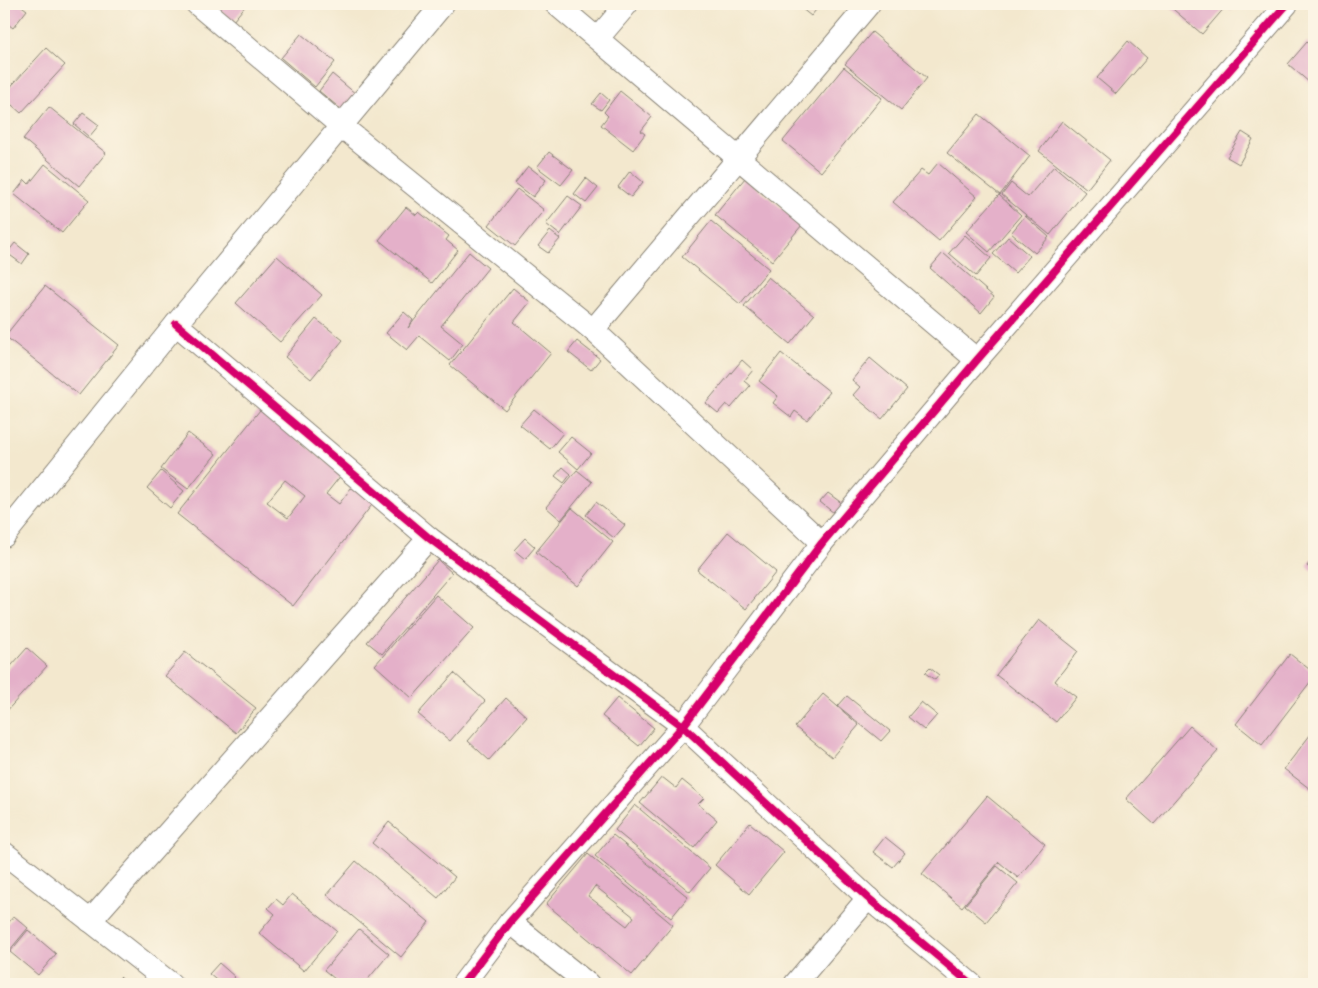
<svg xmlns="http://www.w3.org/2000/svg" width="1318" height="988" viewBox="0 0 1318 988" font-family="'Gochi Hand',sans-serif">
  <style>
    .building { fill: #e4b0c9; fill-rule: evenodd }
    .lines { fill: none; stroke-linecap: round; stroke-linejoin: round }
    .street-casing { stroke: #888275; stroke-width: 24 }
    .street { stroke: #fff; stroke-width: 22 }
    .cycleway-casing { stroke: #fcf5e5; stroke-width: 11 }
    .cycleway { stroke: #d6006c; stroke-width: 8 }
  </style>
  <rect width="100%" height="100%" fill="#fcf5e5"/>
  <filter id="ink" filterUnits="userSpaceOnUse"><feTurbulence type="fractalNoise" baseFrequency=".02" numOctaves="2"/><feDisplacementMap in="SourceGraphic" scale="10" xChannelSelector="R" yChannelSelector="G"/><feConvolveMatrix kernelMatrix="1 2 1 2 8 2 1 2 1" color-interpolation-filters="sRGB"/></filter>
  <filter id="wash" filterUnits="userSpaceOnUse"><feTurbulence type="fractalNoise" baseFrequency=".0096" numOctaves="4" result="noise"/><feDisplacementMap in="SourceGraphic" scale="20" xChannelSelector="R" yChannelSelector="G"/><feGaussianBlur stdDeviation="1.12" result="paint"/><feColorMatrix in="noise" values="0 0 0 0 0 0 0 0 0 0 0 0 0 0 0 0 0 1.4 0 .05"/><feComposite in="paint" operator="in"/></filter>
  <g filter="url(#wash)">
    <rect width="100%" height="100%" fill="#f3e8ce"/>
    <g id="blocks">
      <g class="building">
        <path d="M 4,4 L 19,4 L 27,10 L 13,28 L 4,21 Z"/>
        <path d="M 216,4 L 247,4 L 233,21 L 214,6 Z"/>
        <path d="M 796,4 L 821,4 L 811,16 Z"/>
        <path d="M 1167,4 L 1233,4 L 1235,6 L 1231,10 L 1226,6 L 1202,34 Z"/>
        <path d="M 872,32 L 927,78 L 901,110 L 845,64 Z"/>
        <path d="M 301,34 L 335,62 L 315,87 L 281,58 Z"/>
        <path d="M 1128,41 L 1147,58 L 1116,94 L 1097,78 Z"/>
        <path d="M 1307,42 L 1314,48 L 1314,77 L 1310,83 L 1288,64 Z"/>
        <path d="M 46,48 L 65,65 L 21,113 L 4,98 L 4,94 Z"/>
        <path d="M 844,67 L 882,98 L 821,172 L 783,141 Z"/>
        <path d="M 332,74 L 356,94 L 343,111 L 319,91 Z"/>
        <path d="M 620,91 L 652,117 L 641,131 L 645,134 L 633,150 L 601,125 L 608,116 L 604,112 Z"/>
        <path d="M 601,93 L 609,100 L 601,110 L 592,104 Z"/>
        <path d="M 49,107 L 106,153 L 79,186 L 23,139 Z"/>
        <path d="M 83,113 L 99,125 L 89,137 L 74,124 Z"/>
        <path d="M 979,114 L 1030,156 L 1000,195 L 947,153 Z"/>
        <path d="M 1062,121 L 1110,160 L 1087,189 L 1039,151 Z"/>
        <path d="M 1242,132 L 1253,139 L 1239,164 L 1227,157 Z"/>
        <path d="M 549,152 L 573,170 L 561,185 L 537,167 Z"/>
        <path d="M 938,163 L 977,197 L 939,241 L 893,202 L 921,170 L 928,175 Z"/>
        <path d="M 45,164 L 89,200 L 62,233 L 14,194 L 25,180 L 29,184 Z"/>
        <path d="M 528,166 L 546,180 L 533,197 L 515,183 Z"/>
        <path d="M 1054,166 L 1085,192 L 1050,235 L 1002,195 L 1011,183 L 1028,197 Z"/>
        <path d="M 630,171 L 643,182 L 631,197 L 618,187 Z"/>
        <path d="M 586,178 L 598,188 L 586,203 L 574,194 Z"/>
        <path d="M 745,178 L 802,225 L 772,261 L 715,215 Z"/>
        <path d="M 517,189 L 544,210 L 515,246 L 489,225 Z"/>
        <path d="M 999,195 L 1021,215 L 989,252 L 966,232 Z"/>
        <path d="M 568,196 L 582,206 L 560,235 L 546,224 Z"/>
        <path d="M 406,207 L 416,215 L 419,212 L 449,236 L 446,240 L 458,250 L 432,283 L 379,240 Z"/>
        <path d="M 1025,216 L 1049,237 L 1035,253 L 1011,233 Z"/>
        <path d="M 711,221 L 769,269 L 740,304 L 682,257 Z"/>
        <path d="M 550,231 L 560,239 L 548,253 L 538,246 Z"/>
        <path d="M 965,235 L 991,258 L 976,276 L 949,253 Z"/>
        <path d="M 1008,237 L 1030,256 L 1015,273 L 993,254 Z"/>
        <path d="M 15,243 L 29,254 L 22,264 L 7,253 Z"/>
        <path d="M 469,252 L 488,268 L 441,326 L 463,344 L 450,361 L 419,336 L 407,350 L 386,333 L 404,312 L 413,320 L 408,328 Z"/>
        <path d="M 943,253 L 994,297 L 981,313 L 930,268 Z"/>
        <path d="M 277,256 L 322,295 L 280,342 L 236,303 Z"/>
        <path d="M 768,277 L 814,315 L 790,344 L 744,306 Z"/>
        <path d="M 45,286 L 119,345 L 79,395 L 5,336 Z"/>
        <path d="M 513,288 L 530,302 L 514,322 L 551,353 L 505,410 L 450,365 Z"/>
        <path d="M 316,319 L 343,340 L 311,379 L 285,357 Z"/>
        <path d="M 577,341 L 600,359 L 591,370 L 568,352 Z"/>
        <path d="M 781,353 L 830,392 L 807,420 L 795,411 L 791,417 L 773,403 L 778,396 L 759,381 Z"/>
        <path d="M 870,358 L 907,389 L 882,419 L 853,395 L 860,387 L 852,380 Z"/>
        <path d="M 742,360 L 753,370 L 744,381 L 750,386 L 731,408 L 726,404 L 718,413 L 706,403 Z"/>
        <path d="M 534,409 L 563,433 L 550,449 L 520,425 Z"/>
        <path d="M 260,410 L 342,474 L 326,494 L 339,504 L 354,484 L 375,501 L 293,606 L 177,514 ZM 285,480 L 305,496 L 288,518 L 267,502 Z"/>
        <path d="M 188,433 L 216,454 L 188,489 L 161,469 Z"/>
        <path d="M 571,437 L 591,453 L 578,469 L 558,452 Z"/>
        <path d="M 563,467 L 571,474 L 564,483 L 555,476 Z"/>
        <path d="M 577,470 L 592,482 L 561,520 L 546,507 Z"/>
        <path d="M 161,471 L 184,491 L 170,508 L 147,488 Z"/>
        <path d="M 828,493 L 847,507 L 839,517 L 820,502 Z"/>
        <path d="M 596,502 L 625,525 L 614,538 L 586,515 Z"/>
        <path d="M 572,508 L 613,542 L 578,586 L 536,552 Z"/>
        <path d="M 728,532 L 776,572 L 746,609 L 697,570 Z"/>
        <path d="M 525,538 L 535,547 L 525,559 L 514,550 Z"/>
        <path d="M 1314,557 L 1314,572 L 1307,566 Z"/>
        <path d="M 438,560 L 452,573 L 382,654 L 367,642 Z"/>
        <path d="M 436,595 L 474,628 L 412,698 L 375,665 Z"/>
        <path d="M 1039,620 L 1078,651 L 1055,681 L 1076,697 L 1056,722 L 996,675 Z"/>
        <path d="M 27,648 L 47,666 L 4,714 L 4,674 Z"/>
        <path d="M 185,652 L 256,708 L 236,733 L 165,676 Z"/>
        <path d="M 1290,654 L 1314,673 L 1314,677 L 1262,745 L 1236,724 Z"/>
        <path d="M 930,668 L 939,675 L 935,680 L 925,673 Z"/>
        <path d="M 454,673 L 485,701 L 450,741 L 418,714 Z"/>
        <path d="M 823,694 L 859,725 L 832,757 L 795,727 Z"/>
        <path d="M 847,696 L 890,731 L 881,741 L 838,706 Z"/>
        <path d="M 506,698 L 527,717 L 489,760 L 468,741 Z"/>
        <path d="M 617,698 L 654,728 L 639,746 L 602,716 Z"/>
        <path d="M 921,702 L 937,715 L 924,730 L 908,717 Z"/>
        <path d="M 1190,726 L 1218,751 L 1154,824 L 1126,799 Z"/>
        <path d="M 1314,730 L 1314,792 L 1284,769 Z"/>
        <path d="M 662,777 L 676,788 L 682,780 L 704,798 L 698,804 L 717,820 L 694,848 L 640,803 Z"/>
        <path d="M 987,796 L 1045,844 L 1018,878 L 999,862 L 962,907 L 922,874 Z"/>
        <path d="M 635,805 L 710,868 L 690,892 L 615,830 Z"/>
        <path d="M 389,822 L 455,877 L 438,898 L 372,843 Z"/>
        <path d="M 750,823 L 784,852 L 749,894 L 715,865 Z"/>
        <path d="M 613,835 L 688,897 L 671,918 L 595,856 Z"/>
        <path d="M 885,837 L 905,853 L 893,867 L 873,852 Z"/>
        <path d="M 588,854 L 673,925 L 632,975 L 546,904 ZM 595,886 L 634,917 L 627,926 L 588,896 Z"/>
        <path d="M 356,861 L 429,922 L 401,957 L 327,895 Z"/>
        <path d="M 997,866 L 1018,883 L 986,922 L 965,905 Z"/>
        <path d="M 292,894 L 337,931 L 304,971 L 259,933 L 275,914 L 268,908 L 276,899 L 283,905 Z"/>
        <path d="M 14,916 L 28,928 L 4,957 L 4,928 Z"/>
        <path d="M 359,929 L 389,954 L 364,984 L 341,984 L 324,970 Z"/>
        <path d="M 28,930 L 56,954 L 38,975 L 10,952 Z"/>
        <path d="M 219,963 L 235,977 L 229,984 L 221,984 L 209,974 Z"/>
        <path d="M 120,977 L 128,984 L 114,984 Z"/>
      </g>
    </g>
  </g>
  <g filter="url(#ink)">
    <use href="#blocks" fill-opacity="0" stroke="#888275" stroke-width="1"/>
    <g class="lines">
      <defs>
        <g id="street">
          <path d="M 197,4 L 340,125 L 593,330 L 822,543"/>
          <path d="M 556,4 L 977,360"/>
          <path d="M 598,38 L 627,4"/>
          <path d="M 176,324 L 429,538 L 683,726 L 868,898 L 971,984"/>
          <path d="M 593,330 L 869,4"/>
          <path d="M 4,536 L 176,324 L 443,4"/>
          <path d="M 4,853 L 171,984"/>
          <path d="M 90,921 L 429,538"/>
          <path d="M 510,922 L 588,984"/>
          <path d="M 463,984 L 510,922 L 683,726 L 822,543 L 977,360 L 1287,4"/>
          <path d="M 795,984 L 868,898"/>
        </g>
      </defs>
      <use href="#street" class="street-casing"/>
      <use href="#street" class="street"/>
      <defs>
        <g id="cycleway">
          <path d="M 176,324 L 429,538 L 683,726 L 868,898 L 971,984"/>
          <path d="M 463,984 L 510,922 L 683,726 L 822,543 L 977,360 L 1287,4"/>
        </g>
      </defs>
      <use href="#cycleway" class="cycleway-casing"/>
      <use href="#cycleway" class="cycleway"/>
    </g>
  </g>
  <rect width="1318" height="988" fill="none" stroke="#fcf5e5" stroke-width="20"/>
</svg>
